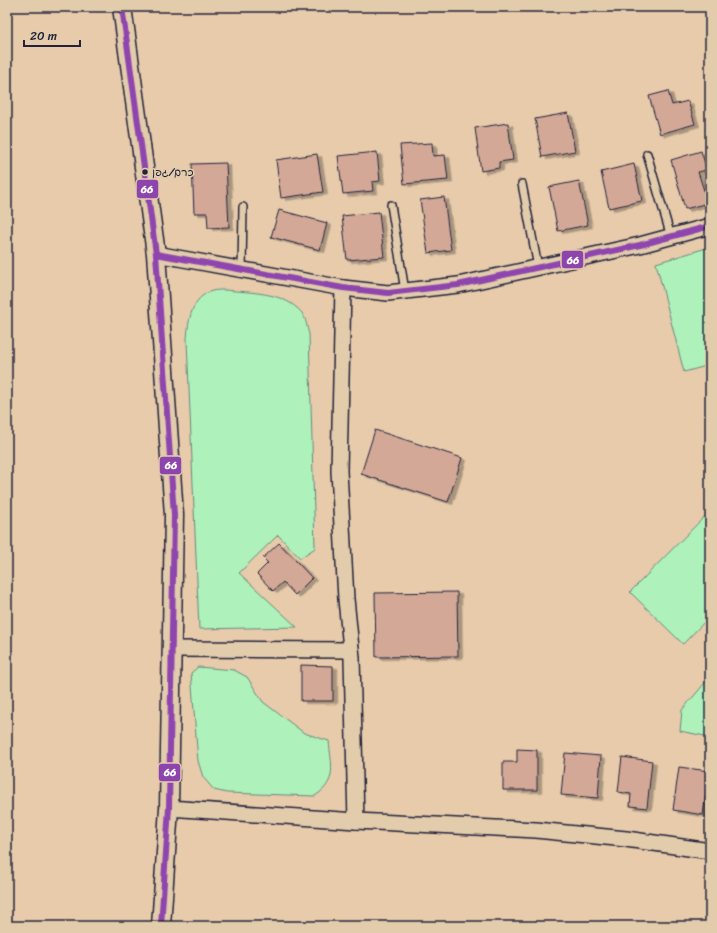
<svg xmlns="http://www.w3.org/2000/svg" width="717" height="933" viewBox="0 0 717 933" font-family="Sriracha,'Playpen Sans Hebrew',sans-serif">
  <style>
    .green { fill: #aef1bb; stroke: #688a7b }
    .building { fill: #d3a897; stroke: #22223b; filter: url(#shadow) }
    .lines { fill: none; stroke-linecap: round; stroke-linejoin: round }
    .service-casing { stroke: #22223b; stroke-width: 10 }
    .minor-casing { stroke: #22223b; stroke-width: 18 }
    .tertiary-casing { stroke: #22223b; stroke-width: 21 }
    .service { stroke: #e2ccab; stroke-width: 7 }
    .minor { stroke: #e2ccab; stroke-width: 15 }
    .tertiary { stroke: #e2ccab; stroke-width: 18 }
    .bus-1-casing { stroke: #e2ccab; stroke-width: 9 }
    .bus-1 { stroke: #8e44ad; stroke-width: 6 }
    .bus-dot { fill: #22223b; stroke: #e2ccab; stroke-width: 1.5 }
    .labels { text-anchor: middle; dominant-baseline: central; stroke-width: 3; stroke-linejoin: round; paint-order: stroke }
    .bus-label { font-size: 11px; fill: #22223b; stroke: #e2ccab; text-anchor: start }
    .line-badge { stroke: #e2ccab; stroke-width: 1.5 }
    .badge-label { font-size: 11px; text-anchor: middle; font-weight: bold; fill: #fff }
  </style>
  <defs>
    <filter id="shadow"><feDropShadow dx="4.5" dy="2.5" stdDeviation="0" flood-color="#0004"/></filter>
  </defs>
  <rect width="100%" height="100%" fill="#e7cbab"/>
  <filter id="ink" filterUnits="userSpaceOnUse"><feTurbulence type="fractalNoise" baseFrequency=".025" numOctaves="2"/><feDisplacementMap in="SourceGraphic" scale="8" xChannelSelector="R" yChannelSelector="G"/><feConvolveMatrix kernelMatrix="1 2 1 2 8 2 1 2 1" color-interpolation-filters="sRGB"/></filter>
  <g filter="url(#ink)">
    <g class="green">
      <path d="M 710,247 L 710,365 L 684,372 L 656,263 Z"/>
      <path d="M 225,290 C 251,293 283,291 302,313 C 306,318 307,328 309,334 L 315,548 L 300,558 L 278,535 L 239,573 L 297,627 L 199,629 L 187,340 C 188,322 191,297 212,291 C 216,290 221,290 225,290 Z"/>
      <path d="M 710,511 L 710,616 L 683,644 L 630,592 Z"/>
      <path d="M 198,667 L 234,670 L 247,677 L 263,702 L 304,733 L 329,741 C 331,765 338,781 315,796 L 227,793 L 214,790 L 203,777 L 198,761 L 191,673 Z"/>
      <path d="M 710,677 L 710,737 L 680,731 L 682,710 Z"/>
    </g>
    <g class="building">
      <path d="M 668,91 L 672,105 L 688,101 L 695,124 L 660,134 L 649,96 Z"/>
      <path d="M 568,113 L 575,151 L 542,157 L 535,119 Z"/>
      <path d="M 508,123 L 513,160 L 499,162 L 499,168 L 481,171 L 475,128 Z"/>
      <path d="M 432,143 L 433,156 L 445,155 L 448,180 L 404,184 L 400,145 Z"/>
      <path d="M 701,151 L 707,170 L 698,172 L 708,203 L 685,209 L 671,160 Z"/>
      <path d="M 377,152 L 380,181 L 372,182 L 373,191 L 343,194 L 338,156 Z"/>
      <path d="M 317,154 L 323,192 L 281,198 L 276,160 Z"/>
      <path d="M 226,163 L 229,227 L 208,228 L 207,213 L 194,213 L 192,164 Z"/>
      <path d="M 634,164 L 642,201 L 609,208 L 601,172 Z"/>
      <path d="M 579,181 L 588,225 L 558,231 L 549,187 Z"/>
      <path d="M 444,197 L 451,250 L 428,253 L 420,200 Z"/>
      <path d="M 279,210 L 327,223 L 320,250 L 271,237 Z"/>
      <path d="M 379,212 L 384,257 L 347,260 L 342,216 Z"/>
      <path d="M 375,430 L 462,458 L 448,502 L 361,474 Z"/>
      <path d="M 279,543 L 312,578 L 295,595 L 283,582 L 273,591 L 257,574 L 268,563 L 263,558 Z"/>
      <path d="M 457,592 L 458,656 L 376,657 L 375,593 Z"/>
      <path d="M 301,665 L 333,666 L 333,701 L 301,701 Z"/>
      <path d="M 517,749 L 537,750 L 537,790 L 503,790 L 503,762 L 517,762 Z"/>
      <path d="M 565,753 L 601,756 L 598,798 L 561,795 Z"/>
      <path d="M 622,757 L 652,761 L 647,808 L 630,806 L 631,794 L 618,792 Z"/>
      <path d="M 679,767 L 709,771 L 703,815 L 673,810 Z"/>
    </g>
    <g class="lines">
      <defs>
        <g id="service">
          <path d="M 647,154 L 671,237"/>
          <path d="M 522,184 L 538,267"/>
          <path d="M 391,205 L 405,291"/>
          <path d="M 242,270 L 243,207"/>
        </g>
        <g id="minor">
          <path d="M 156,254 L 343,288 L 388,293 L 458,285 L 640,245 L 710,226"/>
          <path d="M 343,288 L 339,471 L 346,599 L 352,658 L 356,821"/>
          <path d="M 171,649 L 351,650"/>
          <path d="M 169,808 L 356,821 L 536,830 L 626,839 L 710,851"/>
        </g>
        <path id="tertiary" d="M 122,7 L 156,254 L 174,515 L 169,808 L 161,926"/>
      </defs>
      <use href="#service" class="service-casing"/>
      <use href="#minor" class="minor-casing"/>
      <use href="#tertiary" class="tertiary-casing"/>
      <use href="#service" class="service"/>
      <use href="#minor" class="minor"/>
      <use href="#tertiary" class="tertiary"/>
      <defs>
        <g id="bus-1">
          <path d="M 122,7 L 156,254 L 174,515 L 169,808 L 161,926"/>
          <path d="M 156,254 L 343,288 L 388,293 L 458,285 L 640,245 L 710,226"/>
        </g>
      </defs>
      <use href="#bus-1" class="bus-1-casing"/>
      <use href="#bus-1" class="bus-1"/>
    </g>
  </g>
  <circle class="bus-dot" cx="145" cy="172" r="3.5"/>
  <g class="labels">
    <g class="bus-label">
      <text x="152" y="172">כרם/גפן</text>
    </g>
  </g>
  <g class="line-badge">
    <rect x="136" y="179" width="23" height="20" rx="4" fill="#8e44ad"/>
    <rect x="561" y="250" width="23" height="19" rx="4" fill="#8e44ad"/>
    <rect x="159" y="456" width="23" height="19" rx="4" fill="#8e44ad"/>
    <rect x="158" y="763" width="23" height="19" rx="4" fill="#8e44ad"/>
  </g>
  <g class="badge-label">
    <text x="147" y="193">66</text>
    <text x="573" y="264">66</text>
    <text x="171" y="469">66</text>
    <text x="170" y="776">66</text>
  </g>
  <rect width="717" height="933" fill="none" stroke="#e2ccab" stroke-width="24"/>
  <rect x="12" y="12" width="693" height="909" fill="none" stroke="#22223b" stroke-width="1.5" filter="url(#ink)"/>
  <path d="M24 40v6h56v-6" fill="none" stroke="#22223b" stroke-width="2"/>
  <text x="30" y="40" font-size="12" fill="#22223b" stroke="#e2ccab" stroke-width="3" paint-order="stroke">20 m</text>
</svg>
